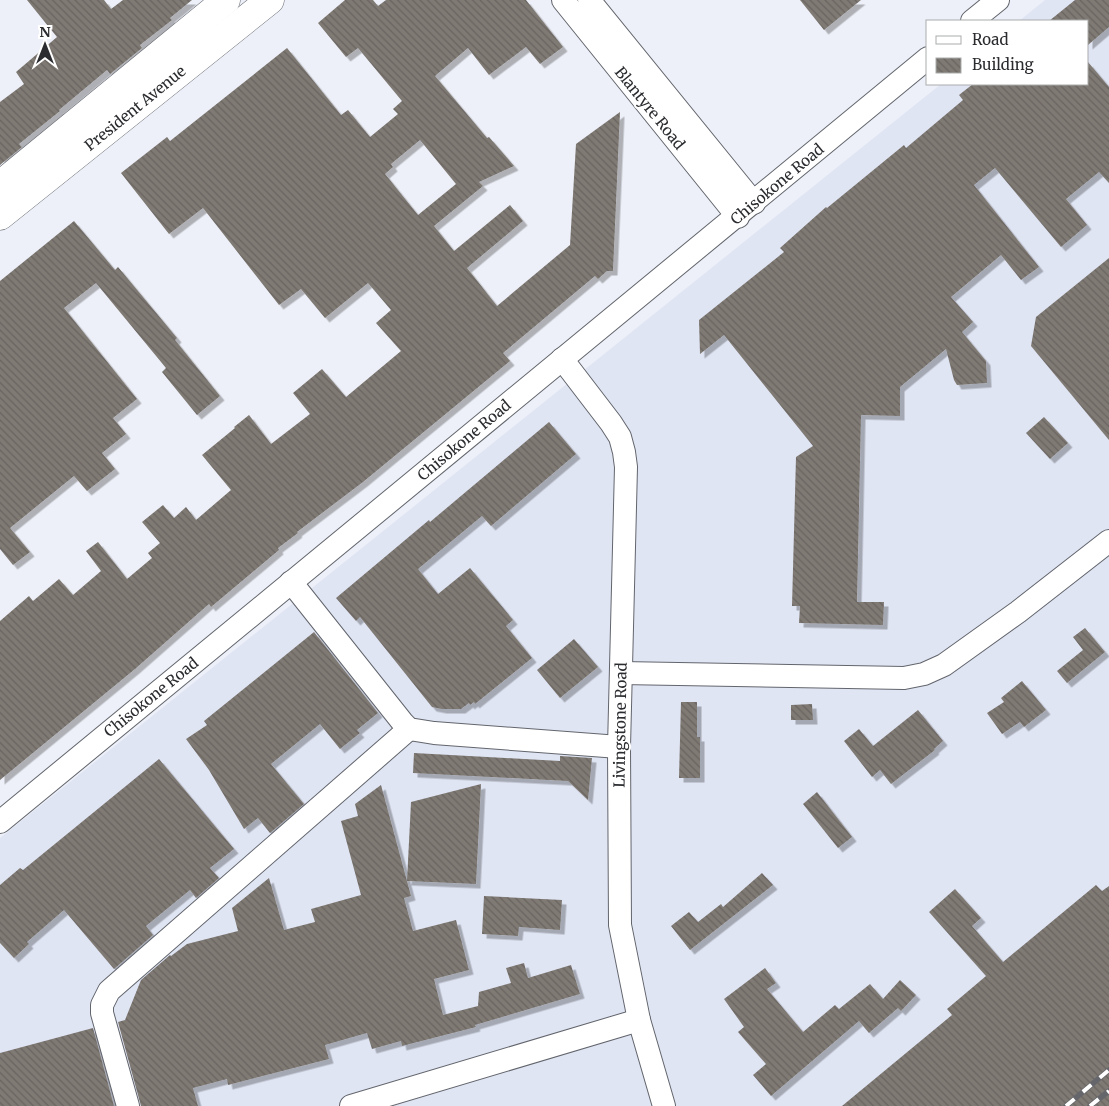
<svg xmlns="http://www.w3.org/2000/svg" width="1109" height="1106" viewBox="0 0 1109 1106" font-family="Merriweather,serif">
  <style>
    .built { fill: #e0e5f4 }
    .building { fill: url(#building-back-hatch); fill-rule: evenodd; filter: url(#shadow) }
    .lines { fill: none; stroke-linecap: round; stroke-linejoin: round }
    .street-casing { stroke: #62656c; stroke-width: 24 }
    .secondary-casing { stroke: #62656c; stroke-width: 29 }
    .street { stroke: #fff; stroke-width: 22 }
    .secondary { stroke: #fff; stroke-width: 28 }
    .rail-casing { stroke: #65666b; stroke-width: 5.5 }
    .rail { stroke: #fff; stroke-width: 4; stroke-dasharray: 11; stroke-linecap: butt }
    .labels { text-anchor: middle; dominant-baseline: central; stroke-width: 4; stroke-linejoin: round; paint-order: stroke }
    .street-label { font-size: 15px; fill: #2b2c2f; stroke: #fff }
  </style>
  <defs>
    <pattern id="building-back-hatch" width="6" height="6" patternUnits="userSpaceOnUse" patternTransform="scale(1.25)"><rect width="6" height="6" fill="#807a74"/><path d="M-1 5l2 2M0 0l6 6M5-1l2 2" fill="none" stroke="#696460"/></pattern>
    <filter id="shadow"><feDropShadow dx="4.5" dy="4.5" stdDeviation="0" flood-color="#0004"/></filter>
  </defs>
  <rect width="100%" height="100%" fill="#edf0f8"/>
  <path class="built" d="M 1045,0 L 1109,0 L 1109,1106 L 0,1106 L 0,838 L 941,84 L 1088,84 L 1088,21 L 1019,21 Z"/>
  <g class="building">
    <path d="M 27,0 L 104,0 L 111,9 L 123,0 L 192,0 L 170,18 L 172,20 L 140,45 L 142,48 L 110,74 L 107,70 L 59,110 L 60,111 L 19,144 L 22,147 L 0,165 L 0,102 L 24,84 L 16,72 L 57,37 Z"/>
    <path d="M 345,0 L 373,0 L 378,6 L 386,0 L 526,0 L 563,47 L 540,64 L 526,47 L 489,75 L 468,48 L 435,76 L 487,138 L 489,137 L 514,166 L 479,182 L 483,186 L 434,226 L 454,251 L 510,205 L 523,221 L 467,268 L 497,306 L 570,245 L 576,144 L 620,112 L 613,271 L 607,271 L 598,279 L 595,276 L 503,353 L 510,361 L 363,482 L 297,532 L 298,533 L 278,548 L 279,550 L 211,607 L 209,604 L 135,669 L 0,780 L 0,621 L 29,596 L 33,601 L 59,579 L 73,595 L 101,571 L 86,551 L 98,542 L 127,579 L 152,558 L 148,553 L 160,543 L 142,522 L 163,505 L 174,518 L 186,507 L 196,520 L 231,490 L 202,455 L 235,428 L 234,427 L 249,415 L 271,444 L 310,414 L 293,393 L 322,369 L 346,397 L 401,351 L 376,323 L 391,310 L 368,283 L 325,318 L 301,289 L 279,305 L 203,208 L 169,234 L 121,173 L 167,137 L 170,141 L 287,48 L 341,115 L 348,110 L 370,137 L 398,114 L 393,109 L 402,101 L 358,48 L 346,57 L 318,23 ZM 420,140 L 456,184 L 418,215 L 385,174 L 393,167 L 391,164 Z"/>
    <path d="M 800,0 L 861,0 L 824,30 Z"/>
    <path d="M 1075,0 L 1109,0 L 1109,27 L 1088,45 L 1088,21 L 1049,21 Z"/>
    <path d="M 1088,62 L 1109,87 L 1109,183 L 1099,172 L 1066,199 L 1087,225 L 1061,247 L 995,168 L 974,185 L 1039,267 L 1021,280 L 1001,255 L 951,297 L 973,322 L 962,332 L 986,361 L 987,383 L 957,385 L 954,380 L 946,349 L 900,387 L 900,416 L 861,415 L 857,602 L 884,602 L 883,625 L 799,623 L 800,606 L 792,606 L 796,457 L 813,446 L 724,335 L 700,354 L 699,320 L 784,252 L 780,248 L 826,207 L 827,208 L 904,145 L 906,148 L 963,100 L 959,95 L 973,84 L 1088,84 Z"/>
    <path d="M 74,221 L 115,270 L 118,267 L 177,338 L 175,340 L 220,396 L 197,415 L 162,372 L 166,368 L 96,283 L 64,308 L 137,399 L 113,418 L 126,434 L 102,453 L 115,469 L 87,491 L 74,476 L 10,528 L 30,552 L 13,565 L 0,549 L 0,281 Z"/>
    <path d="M 1109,258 L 1109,440 L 1031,346 L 1036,317 Z"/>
    <path d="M 1044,417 L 1068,443 L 1050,459 L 1026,433 Z"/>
    <path d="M 549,422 L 576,454 L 491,526 L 482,516 L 418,569 L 438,594 L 470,568 L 513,620 L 506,626 L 532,658 L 475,704 L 474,702 L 470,705 L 469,703 L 461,709 L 442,709 L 432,707 L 360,617 L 356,621 L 336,598 L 429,520 L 430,522 Z"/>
    <path d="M 1085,628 L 1105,652 L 1067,683 L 1057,671 L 1083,650 L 1073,637 Z"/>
    <path d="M 314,632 L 378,713 L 357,730 L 360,733 L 340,749 L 320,724 L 271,764 L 304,804 L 270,833 L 258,818 L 244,829 L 209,770 L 186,739 L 207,725 L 204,721 Z"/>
    <path d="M 574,639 L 598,667 L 560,698 L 537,670 Z"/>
    <path d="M 1022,681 L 1046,710 L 1024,727 L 1020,722 L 1002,734 L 987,713 L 1004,702 L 1001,698 Z"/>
    <path d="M 681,702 L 697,702 L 697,737 L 700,737 L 700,778 L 679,778 Z"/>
    <path d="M 812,704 L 813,720 L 791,720 L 791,705 Z"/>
    <path d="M 918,710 L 943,741 L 934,749 L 935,750 L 891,784 L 880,770 L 872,777 L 844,741 L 859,729 L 873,746 Z"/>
    <path d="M 414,753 L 560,761 L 560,756 L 592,758 L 588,800 L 568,781 L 413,773 Z"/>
    <path d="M 159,759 L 234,849 L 210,868 L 219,878 L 196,898 L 190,890 L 146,926 L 153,935 L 114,969 L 64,910 L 27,942 L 29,944 L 14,958 L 0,943 L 0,885 L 20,868 L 23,870 Z"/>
    <path d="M 481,784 L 476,884 L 407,881 L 411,802 Z"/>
    <path d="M 381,785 L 411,896 L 404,898 L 413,931 L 456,920 L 469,970 L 434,979 L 443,1015 L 478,1006 L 479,992 L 511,983 L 506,968 L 524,963 L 528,978 L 571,965 L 580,994 L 475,1025 L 476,1027 L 402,1046 L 401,1041 L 372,1049 L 367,1033 L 325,1045 L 329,1059 L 228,1085 L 227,1079 L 193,1088 L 198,1106 L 141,1106 L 118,1022 L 125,1020 L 141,980 L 170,955 L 171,956 L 187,944 L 238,931 L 232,908 L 269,878 L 284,930 L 315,922 L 311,909 L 361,895 L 341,821 L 358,816 L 355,804 Z"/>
    <path d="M 817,792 L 852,837 L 838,848 L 803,804 Z"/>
    <path d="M 762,873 L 773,885 L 690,950 L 671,926 L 689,912 L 698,922 L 721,904 L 723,907 Z"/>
    <path d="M 1096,885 L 1102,891 L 1109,886 L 1109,1106 L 842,1106 L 952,1015 L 947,1009 L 986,976 L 929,912 L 955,889 L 981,918 L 972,926 L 1003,962 Z"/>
    <path d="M 484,896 L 562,900 L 560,930 L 519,927 L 518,936 L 482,934 Z"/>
    <path d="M 765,968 L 776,983 L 767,989 L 803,1032 L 835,1005 L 839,1009 L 870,984 L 883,999 L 900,980 L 916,995 L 901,1011 L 898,1008 L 869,1033 L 859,1021 L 771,1096 L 753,1075 L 766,1064 L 738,1032 L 744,1027 L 724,999 Z"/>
    <path d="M 93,1028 L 114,1106 L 0,1106 L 0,1053 Z"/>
  </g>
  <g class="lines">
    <defs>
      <g id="street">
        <path d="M 563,0 L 738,217"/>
        <path d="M 589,0 L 754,203"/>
        <path d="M 972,21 L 998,0"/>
        <path d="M 562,359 L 611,423 L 620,437 L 624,452 L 626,467 L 619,747 L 620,925 L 639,1020 L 664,1106"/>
        <path d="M 291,582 L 403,723 L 409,729 L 434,733 L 619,747"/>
        <path d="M 621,673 L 904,678 L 924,674 L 944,665 L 1018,612 L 1109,541"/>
        <path d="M 0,822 C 309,567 620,315 928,58"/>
        <path d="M 128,1106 L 102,1013 L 102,1005 L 109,991 L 409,729"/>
        <path d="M 351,1106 L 639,1020"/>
      </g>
      <g id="secondary">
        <path d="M 0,185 L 226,0"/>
        <path d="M 0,216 L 270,0"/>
      </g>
    </defs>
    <use href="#street" class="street-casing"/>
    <use href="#secondary" class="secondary-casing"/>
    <use href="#street" class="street"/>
    <use href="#secondary" class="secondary"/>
    <defs>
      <g id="rail">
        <path d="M 1066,1106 L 1109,1070"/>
        <path d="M 1090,1106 L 1109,1091"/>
      </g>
    </defs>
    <use href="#rail" class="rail-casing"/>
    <use href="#rail" class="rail"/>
  </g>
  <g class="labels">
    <g class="street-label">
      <text transform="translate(135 108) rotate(-39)">President Avenue</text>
      <text transform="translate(650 108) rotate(51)">Blantyre Road</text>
      <text transform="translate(777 184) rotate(-40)">Chisokone Road</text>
      <text transform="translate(464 440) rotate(-40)">Chisokone Road</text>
      <text transform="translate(151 697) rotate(-39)">Chisokone Road</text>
      <text transform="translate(620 725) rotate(-89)">Livingstone Road</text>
    </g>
  </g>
  <rect x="926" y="20" width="162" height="65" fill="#ffffff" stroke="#aaabac"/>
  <rect x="936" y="36" width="25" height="8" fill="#ffffff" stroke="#aaabac"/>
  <text x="972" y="45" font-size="15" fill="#2b2c2f">Road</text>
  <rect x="936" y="58" width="25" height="15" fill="url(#building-back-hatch)" stroke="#aaabac"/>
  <text x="972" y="70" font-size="15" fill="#2b2c2f">Building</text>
  <g transform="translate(45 45)" stroke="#ffffff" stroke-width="4" paint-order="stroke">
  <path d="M0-4L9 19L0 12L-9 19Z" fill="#2b2c2f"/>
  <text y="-8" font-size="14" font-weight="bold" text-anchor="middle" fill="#2b2c2f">N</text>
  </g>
</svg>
